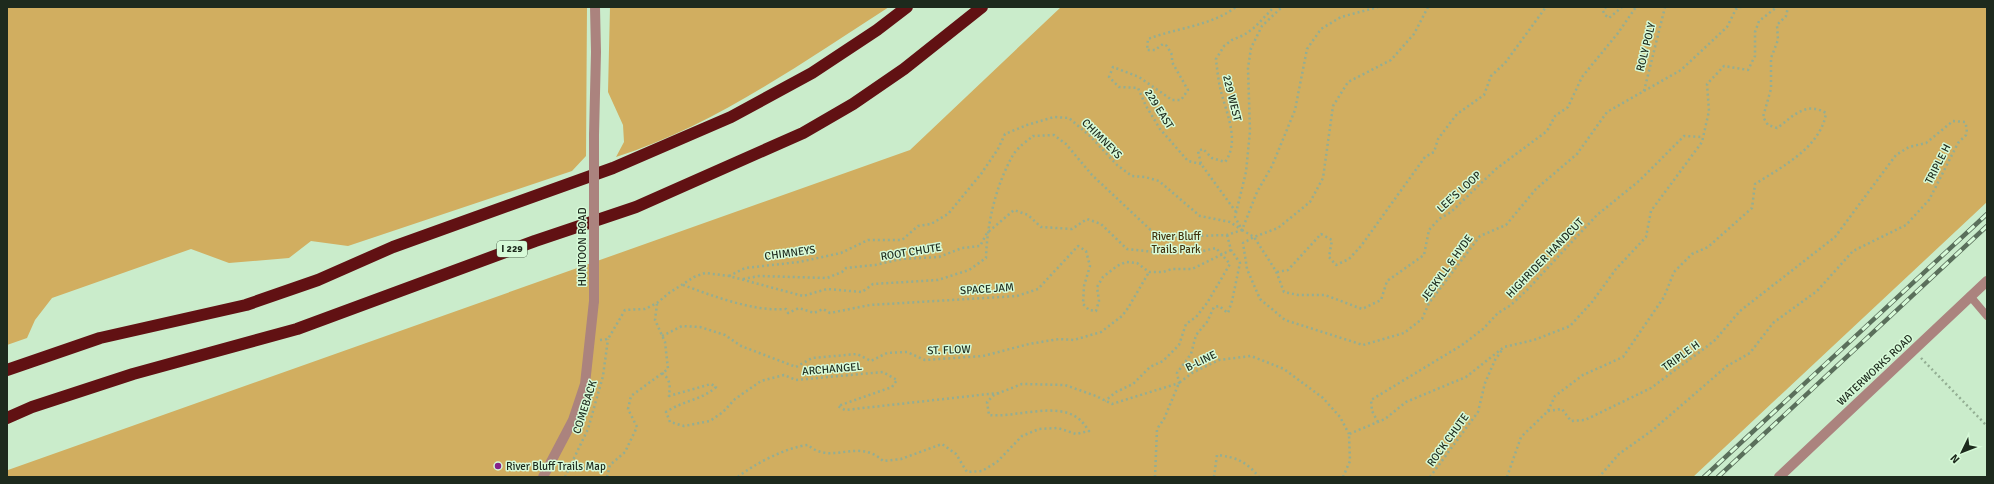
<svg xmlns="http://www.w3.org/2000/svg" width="1994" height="484" viewBox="0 0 1994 484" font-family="Signika,sans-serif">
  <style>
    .green { fill: #d1ae60 }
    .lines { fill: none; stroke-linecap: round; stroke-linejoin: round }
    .path { stroke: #93ae93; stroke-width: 2.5; stroke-dasharray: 2 3; stroke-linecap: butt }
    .service { stroke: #ab837e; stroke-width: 8 }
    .minor { stroke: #ab837e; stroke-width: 10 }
    .motorway { stroke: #611113; stroke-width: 12 }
    .rail-casing { stroke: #5a6f5b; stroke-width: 4.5 }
    .rail { stroke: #d7fad8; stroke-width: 3; stroke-dasharray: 9; stroke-linecap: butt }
    .minor-bridge { stroke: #ab837e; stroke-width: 10 }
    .poi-dot { fill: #85228b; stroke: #d7fad8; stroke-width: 1.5 }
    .labels { text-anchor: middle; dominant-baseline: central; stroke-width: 3; stroke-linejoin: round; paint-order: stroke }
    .shield { fill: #d7fad8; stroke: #556855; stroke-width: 1 }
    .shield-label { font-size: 10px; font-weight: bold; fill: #1d2a1d }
    .street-label { font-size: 11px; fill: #1d2a1d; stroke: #d7fad8 }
    .park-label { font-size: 11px; fill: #42320d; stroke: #d7fad8 }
    .poi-label { font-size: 11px; fill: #1d2a1d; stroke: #d7fad8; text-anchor: start }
  </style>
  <rect width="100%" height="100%" fill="#caeccb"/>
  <g class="green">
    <path d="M 7,7 L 587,7 L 586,156 L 572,171 L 348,246 L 311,241 L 289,258 L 229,263 L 191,249 L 52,298 L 35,320 L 27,338 L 7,345 Z"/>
    <path d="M 610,7 L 889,7 C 803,62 714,126 616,157 L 624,142 L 623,125 L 608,92 Z"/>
    <path d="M 1061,7 L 1987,7 L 1987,202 L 1693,477 L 7,477 L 8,470 L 910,150 Z"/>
  </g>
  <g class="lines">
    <g class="path">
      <path d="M 1428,7 L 1414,34 L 1391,60 L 1348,82 L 1333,106 L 1323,178 L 1310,202 L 1278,228 L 1254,237 L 1243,243 L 1247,269 L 1260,299 L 1285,320 L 1363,345 L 1404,333 L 1422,319 L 1429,303 L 1480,236 L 1506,225 L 1536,189 L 1577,154 L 1607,112 L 1681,70 L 1727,27 L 1736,9 L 1741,7"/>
      <path d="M 1606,7 L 1603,11 L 1605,15 L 1609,18 L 1622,7"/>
      <path d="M 1644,91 L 1665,7"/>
      <path d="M 1201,164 L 1188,161 L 1160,129 L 1146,106 L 1138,88 L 1119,87 L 1109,77 L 1113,67 L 1139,77 L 1172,100 L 1181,100 L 1188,90 L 1172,62 L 1172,55 L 1167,46 L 1163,44 L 1155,50 L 1147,50 L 1148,39 C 1176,28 1211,26 1236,7"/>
      <path d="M 1236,212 L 1201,164 L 1198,151 L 1203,149 L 1212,158 L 1225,162 C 1241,140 1225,111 1220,87 C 1218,78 1217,68 1216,59 L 1224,46 L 1232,40 L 1244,35 L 1255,27 L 1274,7"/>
      <path d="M 1242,230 L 1254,237 L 1276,271 L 1284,292 L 1298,295 L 1325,295 L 1362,309 L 1381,300 L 1387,281 L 1424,255 L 1429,230 L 1439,219 L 1451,212 L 1496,169 L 1547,131 L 1555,116 L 1568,107 L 1582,77 L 1618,33 L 1636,7"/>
      <path d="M 1277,272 L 1288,270 L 1321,234 L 1332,240 L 1329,257 L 1336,265 L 1349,259 L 1361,246 L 1425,157 L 1434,152 L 1438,139 L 1457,114 L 1484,95 L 1491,76 L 1505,63 L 1546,7"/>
      <path d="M 729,276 L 745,268 L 799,262 L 841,253 L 868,240 L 902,240 L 918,226 L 931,224 L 948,214 L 981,174 L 998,149 L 1005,134 L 1027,125 L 1054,117 L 1069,118 L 1091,137 L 1117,165 L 1132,176 L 1145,177 L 1159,181 L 1200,216 L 1230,222 L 1242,230 L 1235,217 L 1246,172 L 1250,131 L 1248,68 L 1251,48 L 1262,26 L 1282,7"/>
      <path d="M 743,279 L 759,276 L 827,278 L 842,272 L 846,268 L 875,265 L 901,259 L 939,257 L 962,248 L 980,246 L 987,233 L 1014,210 L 1028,215 L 1041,227 L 1072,229 L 1087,219 L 1101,224 L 1127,249 L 1163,253 L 1176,253 L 1187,246 L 1203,251 L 1216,248 L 1230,264 L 1207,303 L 1196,317 L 1186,324 L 1179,345 L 1163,361 L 1150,367 L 1133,384 L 1116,392 L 1105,401"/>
      <path d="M 683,285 C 713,296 754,312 786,309 L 788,313 L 799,308 L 814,313 L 823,309 L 830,313 L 870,305 L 1017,296 L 1038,289 L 1078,246 L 1086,251 L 1090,266 L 1084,286 L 1083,304 L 1089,310 L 1096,311 L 1099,301 L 1097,287 L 1103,277 L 1117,266 L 1126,262 L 1137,263 L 1149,272 L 1163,272 L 1172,269 L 1192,269 L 1231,250"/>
      <path d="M 662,336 L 682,326 L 700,327 L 725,335 L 741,346 L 796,367 L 812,358 L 857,354 L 871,361 L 887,353 L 907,352 L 925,360 L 983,356 L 1029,344 L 1059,339 L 1074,340 L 1101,332 L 1122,316 L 1128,308 L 1149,272"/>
      <path d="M 600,340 L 608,339 L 625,310 L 645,309 L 657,303 L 669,293 L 694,277 L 705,273 L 729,276 L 803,296 L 827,289 L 862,292 L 873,284 L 938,280 L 969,270 L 986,258 C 987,223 996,185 1013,155 C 1018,147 1027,141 1033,136 L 1054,135 L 1066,144 L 1092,175 L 1156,235 L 1168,237 L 1227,235 L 1242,230 L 1257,192 L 1272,166 L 1295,110 L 1307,49 L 1321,29 L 1341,17 L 1378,7"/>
      <path d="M 1921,358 L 1987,426"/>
      <path d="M 662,373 C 671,380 670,386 669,396 L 711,384 L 716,387 C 702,400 682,401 666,412 L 670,422 L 684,426 L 710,421 L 723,412 L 735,399 L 761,381 L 784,375 L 796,380 L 883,372 L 897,380 L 892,387 L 838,406 L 845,410 L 998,393"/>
      <path d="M 1548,411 L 1562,409 L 1571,421 L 1585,420 L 1651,388 L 1705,348 L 1715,340 L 1740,311 L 1835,237 L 1896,155 L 1909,147 L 1926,143 L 1953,121 L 1965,122 L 1967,129 L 1966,135 L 1958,143 L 1929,200 L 1906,225 L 1853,251 L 1817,291 L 1773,323 L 1750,353 L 1727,366 L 1654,429 L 1619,454 L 1599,477"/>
      <path d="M 1378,422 L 1372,411 L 1371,400 L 1462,345 L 1483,329 L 1498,313 L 1511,305 L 1528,289 L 1597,215 L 1639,181 L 1684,136 L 1702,137"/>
      <path d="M 565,477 L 588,429 L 603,376 L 608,339"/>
      <path d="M 607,477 L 610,465 L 625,452 L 637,427 L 628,409 L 631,396 L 668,369 L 665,342 L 655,320 L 657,304"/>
      <path d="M 738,477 C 754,464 787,447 808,445 C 832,466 858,437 883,461 L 901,459 L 942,444 L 956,454 L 967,472 L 982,471 L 997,462 L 1022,436 L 1039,429 L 1058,428 L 1076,434 L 1089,431 C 1086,427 1083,422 1079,419 C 1057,401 1015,418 989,415 L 987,402 L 994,395 L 1022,384 L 1065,385 L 1096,396 L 1112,404 L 1179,383 L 1177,373 L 1191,354 L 1196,335 L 1207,322 L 1214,307 L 1219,306 L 1228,313 L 1232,301 L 1240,263 L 1231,250 L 1227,235"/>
      <path d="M 1155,477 L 1157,429 L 1164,419 L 1179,383 L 1192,373 L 1219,360 L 1251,356 L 1284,369 L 1323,398 L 1340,417 L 1349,434"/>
      <path d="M 1214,477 L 1217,455 C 1236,457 1247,462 1259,477"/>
      <path d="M 1343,477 L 1350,461 L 1349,434 L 1385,419 L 1406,402 L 1466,377 L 1504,347 L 1534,340 L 1570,326 L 1592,302 L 1616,269 L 1646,237 L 1651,211 L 1702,142 L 1709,111 L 1707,84 L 1724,66 L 1748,70 L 1755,56 L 1755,32 L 1759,21 L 1777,7"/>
      <path d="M 1430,477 L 1478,412 L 1485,383 L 1495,360 L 1502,350"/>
      <path d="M 1507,477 L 1521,437 L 1548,411 L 1555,396 L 1583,375 L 1623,357 L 1664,297 L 1674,272 L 1692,254 L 1708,247 L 1752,208 L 1755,184 C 1782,167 1821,147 1826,113 C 1805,101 1794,116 1777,128 L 1768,125 L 1763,117 L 1771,89 L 1771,58 L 1778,40 L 1777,25 L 1786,16 L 1788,7"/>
    </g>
    <path class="service" d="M 1970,296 L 1987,316"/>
    <g class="minor">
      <path d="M 594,135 L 596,52 L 595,7"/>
      <path d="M 543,477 L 573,420 L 585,384 L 594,301"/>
      <path d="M 1779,477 L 1987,281"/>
    </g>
    <g class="motorway">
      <path d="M 7,370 L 100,338 L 246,305 L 318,280 L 393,247 L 613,168 L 731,117 L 812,73 L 877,30 L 907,7"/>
      <path d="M 7,418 L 32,407 L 133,374 L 297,329 L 535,241 L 636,207 L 803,133 L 853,104 L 904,69 L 982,7"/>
    </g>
    <defs>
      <g id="rail">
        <path d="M 1704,477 L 1987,214"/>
        <path d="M 1718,477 L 1987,226"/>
      </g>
    </defs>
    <use href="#rail" class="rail-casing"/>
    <use href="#rail" class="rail"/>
    <path class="minor-bridge" d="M 594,135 L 594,301"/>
  </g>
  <circle class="poi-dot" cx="498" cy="466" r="4"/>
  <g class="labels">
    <rect class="shield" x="497" y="241" width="30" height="16" rx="3"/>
    <g class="shield-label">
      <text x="512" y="249">I 229</text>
    </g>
    <g class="street-label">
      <text transform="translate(1646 47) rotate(-76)">ROLY POLY</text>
      <text transform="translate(1232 98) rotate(76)">229 WEST</text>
      <text transform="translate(1159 109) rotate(58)">229 EAST</text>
      <text transform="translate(1102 139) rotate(45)">CHIMNEYS</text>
      <text transform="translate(1938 164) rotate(-63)">TRIPLE H</text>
      <text transform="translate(1459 192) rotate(-42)">LEE'S LOOP</text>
      <text transform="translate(582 247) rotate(-90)">HUNTOON ROAD</text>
      <text transform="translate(911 252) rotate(-9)">ROOT CHUTE</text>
      <text transform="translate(790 253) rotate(-8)">CHIMNEYS</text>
      <text transform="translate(1545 258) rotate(-46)">HIGHRIDER HANDCUT</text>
      <text transform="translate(1447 268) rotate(-54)">JECKYLL &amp; HYDE</text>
      <text transform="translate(987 289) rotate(-4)">SPACE JAM</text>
      <text transform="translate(949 350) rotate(-2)">ST. FLOW</text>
      <text transform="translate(1681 356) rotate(-36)">TRIPLE H</text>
      <text transform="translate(1201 361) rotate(-26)">B-LINE</text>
      <text transform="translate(832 369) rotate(-5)">ARCHANGEL</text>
      <text transform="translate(1875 370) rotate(-43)">WATERWORKS ROAD</text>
      <text transform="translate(585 407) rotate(-72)">COMEBACK</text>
      <text transform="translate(1448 440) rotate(-54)">ROCK CHUTE</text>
    </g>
    <g class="park-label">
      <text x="1176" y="236">River Bluff<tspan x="1176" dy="13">Trails Park</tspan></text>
    </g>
    <g class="poi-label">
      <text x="506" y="466">River Bluff Trails Map</text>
    </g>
  </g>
  <rect width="1994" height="484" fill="none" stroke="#1d2a1d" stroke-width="16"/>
  <g transform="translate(1962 452) rotate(227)" stroke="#d7fad8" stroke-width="3" paint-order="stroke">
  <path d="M0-3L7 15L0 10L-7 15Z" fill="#1d2a1d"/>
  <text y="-6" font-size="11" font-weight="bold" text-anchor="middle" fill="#1d2a1d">N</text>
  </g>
</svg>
